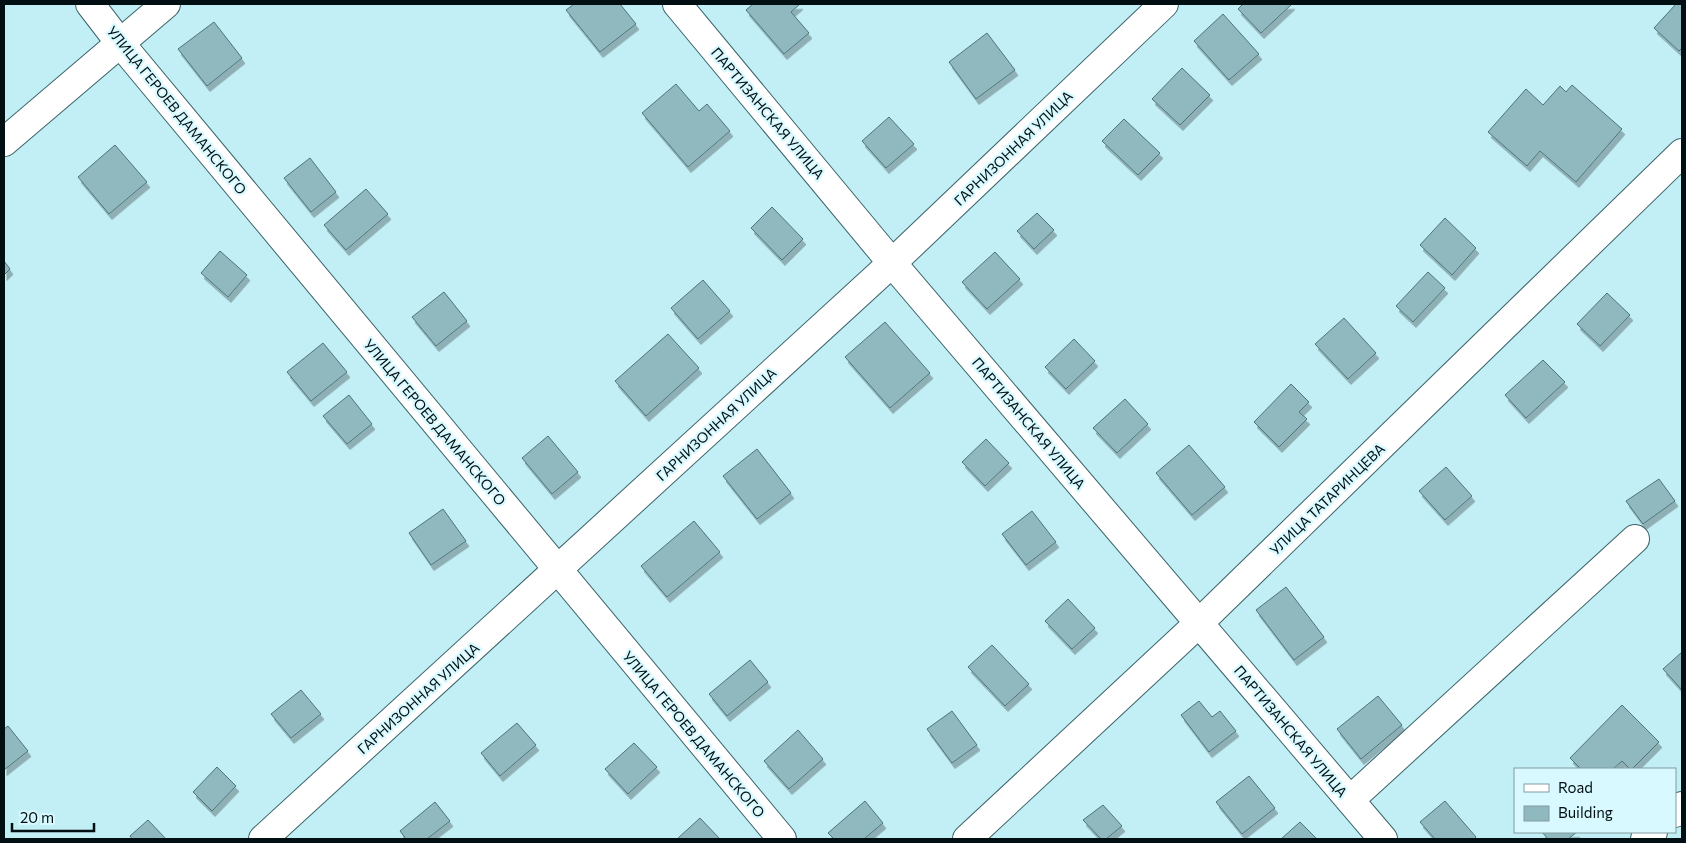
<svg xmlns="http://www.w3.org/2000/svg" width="1686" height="843" viewBox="0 0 1686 843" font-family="Commissioner,sans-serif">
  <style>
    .building { fill: #8fb9bf; stroke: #4c747b; filter: url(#shadow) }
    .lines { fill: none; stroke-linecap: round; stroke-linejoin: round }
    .minor-casing { stroke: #3b6369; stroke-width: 30 }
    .minor { stroke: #fff; stroke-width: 28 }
    .labels { text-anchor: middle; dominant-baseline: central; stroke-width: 4.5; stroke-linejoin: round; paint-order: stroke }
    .street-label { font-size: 14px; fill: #020f12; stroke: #d7f9ff }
  </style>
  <defs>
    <filter id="shadow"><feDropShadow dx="3" dy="5.5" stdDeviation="0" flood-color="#0004"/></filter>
  </defs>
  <rect width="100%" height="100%" fill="#c2eef5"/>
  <g class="building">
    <path d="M 574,4 L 620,4 L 636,24 L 600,52 L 566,10 Z"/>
    <path d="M 753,4 L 800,4 L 791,12 L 809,33 L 784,54 L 746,10 Z"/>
    <path d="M 1243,4 L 1292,4 L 1261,33 L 1238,9 Z"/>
    <path d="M 1676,4 L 1680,4 L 1682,6 L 1682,48 L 1679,51 L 1654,28 Z"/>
    <path d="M 1223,14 L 1259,54 L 1229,80 L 1194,41 Z"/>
    <path d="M 214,22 L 242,58 L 207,86 L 178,49 Z"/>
    <path d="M 987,33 L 1015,70 L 976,99 L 949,62 Z"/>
    <path d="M 1182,68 L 1210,95 L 1180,125 L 1152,99 Z"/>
    <path d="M 676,84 L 699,111 L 707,104 L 730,131 L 688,167 L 642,113 Z"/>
    <path d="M 1572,85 L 1622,129 L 1576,182 L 1540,151 L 1527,166 L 1488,132 L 1526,89 L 1543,105 L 1560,86 L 1566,92 Z"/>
    <path d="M 889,117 L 914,144 L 886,168 L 862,141 Z"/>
    <path d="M 1124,119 L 1160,153 L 1138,175 L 1102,141 Z"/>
    <path d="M 115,145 L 147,182 L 109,214 L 78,177 Z"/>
    <path d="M 310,158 L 336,192 L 311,212 L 284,178 Z"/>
    <path d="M 366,189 L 388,214 L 346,250 L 324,225 Z"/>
    <path d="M 772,207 L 803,239 L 782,260 L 751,228 Z"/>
    <path d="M 1037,213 L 1054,230 L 1034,249 L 1017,231 Z"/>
    <path d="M 1445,218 L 1476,248 L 1452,275 L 1420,245 Z"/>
    <path d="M 220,251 L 247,275 L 228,297 L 201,273 Z"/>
    <path d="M 995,252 L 1020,279 L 987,309 L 962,282 Z"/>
    <path d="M 4,261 L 10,269 L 4,275 Z"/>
    <path d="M 1428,272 L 1445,288 L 1413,322 L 1396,306 Z"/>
    <path d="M 703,280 L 730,311 L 698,339 L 671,308 Z"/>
    <path d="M 444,292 L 467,321 L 436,346 L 412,317 Z"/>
    <path d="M 1607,293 L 1630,315 L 1600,346 L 1577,324 Z"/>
    <path d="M 1344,318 L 1376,353 L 1348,379 L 1315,344 Z"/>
    <path d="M 885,322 L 930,373 L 890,408 L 845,357 Z"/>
    <path d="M 668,334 L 699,368 L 646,416 L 615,381 Z"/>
    <path d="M 1074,339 L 1095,361 L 1066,389 L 1045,367 Z"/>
    <path d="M 323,343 L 347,372 L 311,401 L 287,372 Z"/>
    <path d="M 1543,360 L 1565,382 L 1526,418 L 1505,395 Z"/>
    <path d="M 1291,384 L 1309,402 L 1299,412 L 1307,419 L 1279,447 L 1254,422 Z"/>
    <path d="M 349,395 L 372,424 L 347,444 L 323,416 Z"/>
    <path d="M 1125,399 L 1148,424 L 1117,453 L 1093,428 Z"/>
    <path d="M 548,436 L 578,472 L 552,494 L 522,458 Z"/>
    <path d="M 986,439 L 1009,463 L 985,486 L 962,462 Z"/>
    <path d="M 1189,445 L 1225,487 L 1192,515 L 1156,473 Z"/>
    <path d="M 757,449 L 791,493 L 757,519 L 723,476 Z"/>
    <path d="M 1446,467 L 1472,496 L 1445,520 L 1419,491 Z"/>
    <path d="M 1659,479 L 1675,501 L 1643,524 L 1626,501 Z"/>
    <path d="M 443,509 L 466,541 L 431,565 L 409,533 Z"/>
    <path d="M 1032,511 L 1056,542 L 1026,565 L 1002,534 Z"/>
    <path d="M 694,521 L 720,552 L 667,597 L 641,566 Z"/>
    <path d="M 1286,587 L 1324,637 L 1294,660 L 1256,610 Z"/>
    <path d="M 1068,599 L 1095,628 L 1072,649 L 1045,621 Z"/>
    <path d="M 992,645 L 1029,684 L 1005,706 L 968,667 Z"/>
    <path d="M 1682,652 L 1682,690 L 1663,669 Z"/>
    <path d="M 750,660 L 768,682 L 727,716 L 709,694 Z"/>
    <path d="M 301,690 L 321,714 L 291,738 L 271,714 Z"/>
    <path d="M 1378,696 L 1402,725 L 1361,759 L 1337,729 Z"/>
    <path d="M 1199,701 L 1212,717 L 1220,711 L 1236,731 L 1209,752 L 1181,715 Z"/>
    <path d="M 1622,705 L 1659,742 L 1632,769 L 1630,769 L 1622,761 L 1613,769 L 1581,769 L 1570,758 Z"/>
    <path d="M 952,711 L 977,745 L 952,763 L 927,729 Z"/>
    <path d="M 517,723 L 536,745 L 500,776 L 481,753 Z"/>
    <path d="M 8,726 L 28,751 L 4,770 L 4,729 Z"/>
    <path d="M 798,730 L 823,759 L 789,789 L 764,761 Z"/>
    <path d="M 634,743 L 657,767 L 628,794 L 605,769 Z"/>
    <path d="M 217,767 L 236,786 L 212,811 L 193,792 Z"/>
    <path d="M 1249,776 L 1275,808 L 1242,834 L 1216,802 Z"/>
    <path d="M 865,801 L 883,823 L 864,839 L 834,839 L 828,833 Z"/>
    <path d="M 1445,801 L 1476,837 L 1474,839 L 1435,839 L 1420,822 Z"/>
    <path d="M 435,802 L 450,821 L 427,839 L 406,839 L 400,831 Z"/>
    <path d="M 1103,805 L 1122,826 L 1106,839 L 1101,839 L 1083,820 Z"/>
    <path d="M 700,818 L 720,839 L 677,839 Z"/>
    <path d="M 148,820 L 166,839 L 132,839 L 130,836 Z"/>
    <path d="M 1300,822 L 1317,839 L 1281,839 Z"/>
    <path d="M 1542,832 L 1577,832 L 1568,839 L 1548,839 Z"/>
  </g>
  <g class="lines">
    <defs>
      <g id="minor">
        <path d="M 90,4 L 120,43 L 782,839"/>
        <path d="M 677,4 L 892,263 L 1383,839"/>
        <path d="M 4,142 L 166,4"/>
        <path d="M 1350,800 L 1635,539"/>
        <path d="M 1675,813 L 1682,806"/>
        <path d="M 263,839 L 892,263 L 1164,4"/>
        <path d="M 967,839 L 1199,623 L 1682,153"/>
        <path d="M 1645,839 L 1653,832"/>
      </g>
    </defs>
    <use href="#minor" class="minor-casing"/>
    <use href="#minor" class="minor"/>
  </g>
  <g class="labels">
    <g class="street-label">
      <text transform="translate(177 110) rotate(51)">УЛИЦА ГЕРОЕВ ДАМАНСКОГО</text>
      <text transform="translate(768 113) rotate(50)">ПАРТИЗАНСКАЯ УЛИЦА</text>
      <text transform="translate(1013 148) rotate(-44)">ГАРНИЗОННАЯ УЛИЦА</text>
      <text transform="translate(435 422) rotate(50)">УЛИЦА ГЕРОЕВ ДАМАНСКОГО</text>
      <text transform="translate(1029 423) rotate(50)">ПАРТИЗАНСКАЯ УЛИЦА</text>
      <text transform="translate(716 424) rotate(-43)">ГАРНИЗОННАЯ УЛИЦА</text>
      <text transform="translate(1327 499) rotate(-44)">УЛИЦА ТАТАРИНЦЕВА</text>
      <text transform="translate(418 698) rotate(-42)">ГАРНИЗОННАЯ УЛИЦА</text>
      <text transform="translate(1291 731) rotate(50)">ПАРТИЗАНСКАЯ УЛИЦА</text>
      <text transform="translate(694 734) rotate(50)">УЛИЦА ГЕРОЕВ ДАМАНСКОГО</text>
    </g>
  </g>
  <rect width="1686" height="843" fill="none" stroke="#020f12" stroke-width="10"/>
  <rect x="1514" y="768" width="162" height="65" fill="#d7f9ff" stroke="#829ba0"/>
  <rect x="1524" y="784" width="25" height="8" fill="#ffffff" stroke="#829ba0"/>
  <text x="1558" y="793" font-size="15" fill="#020f12">Road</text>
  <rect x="1524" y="806" width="25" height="15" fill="#8fb9bf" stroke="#829ba0"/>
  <text x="1558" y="818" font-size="15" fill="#020f12">Building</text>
  <path d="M12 823v8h82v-8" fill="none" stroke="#020f12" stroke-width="2.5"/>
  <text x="20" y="823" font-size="15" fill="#020f12" stroke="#d7f9ff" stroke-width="4" paint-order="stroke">20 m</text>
</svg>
